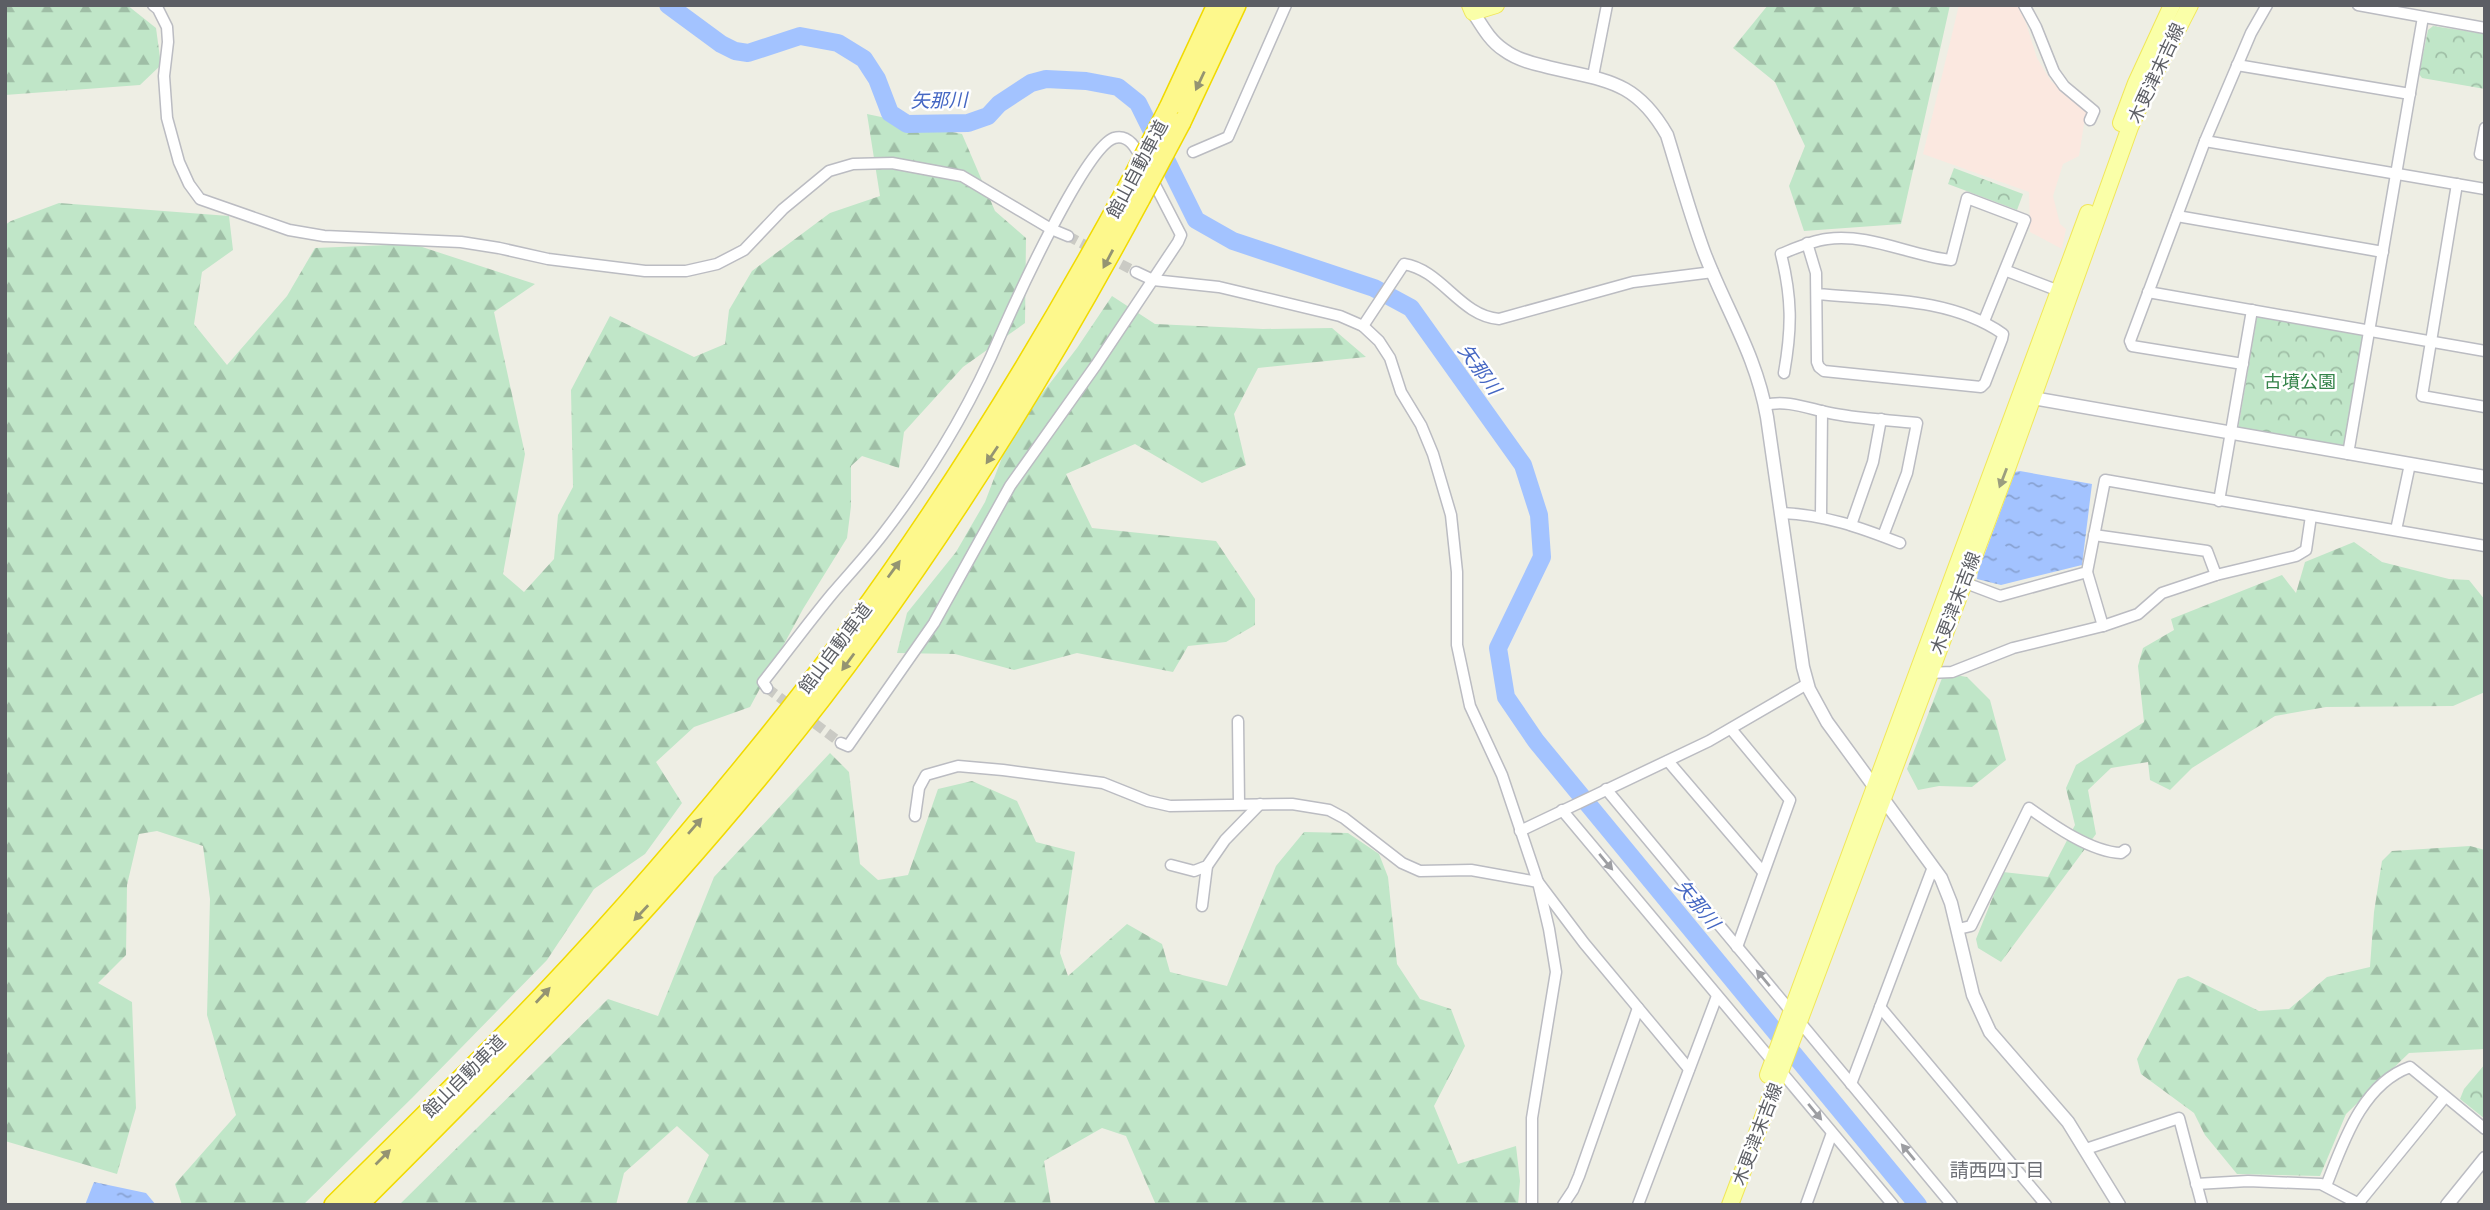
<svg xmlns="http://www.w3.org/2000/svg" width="2490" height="1210" viewBox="0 0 2490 1210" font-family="'Asap Condensed','Noto Sans JP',sans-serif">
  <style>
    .medical { fill: #fbe8e0 }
    .forest { fill: url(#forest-firs) }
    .park { fill: url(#park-crowns) }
    .water { fill: url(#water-ripples) }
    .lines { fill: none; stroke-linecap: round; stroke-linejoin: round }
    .river { stroke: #a3c3ff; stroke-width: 18 }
    .minor-tunnel { stroke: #cacac4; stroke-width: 10; stroke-dasharray: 10 5; stroke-linecap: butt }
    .minor-casing { stroke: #bbbcc2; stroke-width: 13 }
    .tertiary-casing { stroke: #bbbcc2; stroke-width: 15 }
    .primary-casing { stroke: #f1e75a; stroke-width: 18 }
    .motorway-casing { stroke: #f1da01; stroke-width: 22 }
    .minor { stroke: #fff; stroke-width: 10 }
    .tertiary { stroke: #fff; stroke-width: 12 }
    .primary { stroke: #faffa8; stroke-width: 16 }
    .motorway { stroke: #fdf88c; stroke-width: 19 }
    .motorway-bridge-casing { stroke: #f1da01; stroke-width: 22; stroke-linecap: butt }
    .motorway-bridge { stroke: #fdf88c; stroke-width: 19 }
    .oneway { fill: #949472 }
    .oneway2 { fill: #9b9e7f }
    .oneway3 { fill: #9d9ea2 }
    .labels { text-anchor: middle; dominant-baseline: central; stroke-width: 5; stroke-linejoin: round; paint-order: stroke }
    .street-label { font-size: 18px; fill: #5c5e64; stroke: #fff }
    .park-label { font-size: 18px; fill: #348349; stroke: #fff }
    .water-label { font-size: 19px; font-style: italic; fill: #4567c3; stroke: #fff }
    .neighbourhood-label { font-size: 19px; fill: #6d6f76; stroke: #fff }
  </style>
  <defs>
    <pattern id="forest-firs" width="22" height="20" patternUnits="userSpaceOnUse" patternTransform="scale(1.75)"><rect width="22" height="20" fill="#c0e6c8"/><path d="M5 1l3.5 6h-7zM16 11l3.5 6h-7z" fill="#9fbea6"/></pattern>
    <pattern id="park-crowns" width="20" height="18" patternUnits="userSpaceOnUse" patternTransform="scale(1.75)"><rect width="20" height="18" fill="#c0e6c8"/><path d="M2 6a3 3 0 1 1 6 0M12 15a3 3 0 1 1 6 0" fill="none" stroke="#9fbea6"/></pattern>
    <pattern id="water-ripples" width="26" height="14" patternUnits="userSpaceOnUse" patternTransform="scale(1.75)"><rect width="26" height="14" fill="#a3c3ff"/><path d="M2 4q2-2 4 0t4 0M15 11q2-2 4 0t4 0" fill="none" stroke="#88a2d2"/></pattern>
  </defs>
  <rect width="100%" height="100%" fill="#eeeee4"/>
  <path class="medical" d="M 1959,5 L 2017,5 L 2026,23 L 2037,58 L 2051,81 L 2088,111 L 2084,124 L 2079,156 L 2063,164 L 2053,196 L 2060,224 L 2066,229 L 2062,249 L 2030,232 L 2029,192 L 1923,154 Z"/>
  <g class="forest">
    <path d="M 5,5 L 127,5 L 156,28 L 161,65 L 140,85 L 5,95 Z"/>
    <path d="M 1768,5 L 1950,5 L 1901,224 L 1804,231 L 1789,186 L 1805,146 L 1775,82 L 1733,48 Z"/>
    <path d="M 867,114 L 962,134 L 995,211 L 1026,238 L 1025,323 L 963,367 L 904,432 L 899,468 L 862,456 L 851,466 L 851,506 L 847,538 L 803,609 L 750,707 L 694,727 L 656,762 L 682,803 L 645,854 L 594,889 L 547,960 L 413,1097 L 303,1205 L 182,1205 L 175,1184 L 236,1115 L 207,1015 L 210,899 L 203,846 L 157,831 L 139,834 L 127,885 L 126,955 L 98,983 L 132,1002 L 136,1108 L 117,1174 L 5,1141 L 5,225 L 11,221 L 59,203 L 229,216 L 233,250 L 202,272 L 194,324 L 227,365 L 287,296 L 315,248 L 413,244 L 535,284 L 494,312 L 525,454 L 503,574 L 524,592 L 554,559 L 558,515 L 573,487 L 571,390 L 610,316 L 694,357 L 725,344 L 729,310 L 752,271 L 830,213 L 880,196 Z"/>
    <path d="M 1112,296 L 1155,324 L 1263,329 L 1332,328 L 1366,357 L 1258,368 L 1234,414 L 1246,465 L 1202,483 L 1135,444 L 1066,474 L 1092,528 L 1216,541 L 1255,599 L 1255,625 L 1226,642 L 1188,646 L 1173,672 L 1077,653 L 1014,670 L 955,654 L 897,653 L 907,613 L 956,552 L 985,502 L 1011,434 L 1077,348 Z"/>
    <path d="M 2354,542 L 2382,562 L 2449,579 L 2469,580 L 2485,600 L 2485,692 L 2453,706 L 2326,707 L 2275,716 L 2192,768 L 2170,790 L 2150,780 L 2148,762 L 2111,768 L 2088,790 L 2096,834 L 2001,962 L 1978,948 L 1976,939 L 2003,872 L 2048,877 L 2075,825 L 2066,788 L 2076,765 L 2144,722 L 2138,666 L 2143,648 L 2174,630 L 2171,619 L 2282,575 L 2296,593 L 2305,562 Z"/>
    <path d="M 1944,673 L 1967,677 L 1990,700 L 2006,760 L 1972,787 L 1939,786 L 1918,790 L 1907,769 Z"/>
    <path d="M 830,753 L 849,772 L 860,864 L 878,880 L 908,875 L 938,789 L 972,781 L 1017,801 L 1036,842 L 1075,852 L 1060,953 L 1068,976 L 1127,924 L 1162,944 L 1170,972 L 1227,986 L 1276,866 L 1304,832 L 1348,833 L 1379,854 L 1388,877 L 1397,964 L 1420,999 L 1451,1009 L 1465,1046 L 1434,1106 L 1458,1164 L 1516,1146 L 1520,1181 L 1518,1205 L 1156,1205 L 1126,1136 L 1102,1128 L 1044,1161 L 1051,1205 L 686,1205 L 709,1155 L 677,1126 L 624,1173 L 616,1205 L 399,1205 L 608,999 L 658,1016 L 714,877 Z"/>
    <path d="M 2470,846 L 2485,850 L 2485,1049 L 2409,1053 L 2346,1114 L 2320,1176 L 2237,1174 L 2205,1135 L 2194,1113 L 2141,1074 L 2137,1059 L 2178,979 L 2188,976 L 2259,1011 L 2289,1009 L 2327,977 L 2370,967 L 2374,912 L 2382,861 L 2392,851 Z"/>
  </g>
  <g class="park">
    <path d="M 2433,26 L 2485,34 L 2485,89 L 2422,78 L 2419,74 L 2428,30 Z"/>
    <path d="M 1954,168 L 2023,194 L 2017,210 L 1948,184 Z"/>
    <path d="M 2257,316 L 2363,334 L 2344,446 L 2238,429 Z"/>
    <path d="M 2485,1064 L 2485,1119 L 2460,1099 L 2464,1089 Z"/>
  </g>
  <g class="water">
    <path d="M 2020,471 L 2092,484 L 2082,565 L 2001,585 L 1977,579 L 1978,572 L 2015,472 Z"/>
    <path d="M 94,1182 L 146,1193 L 156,1205 L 85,1205 Z"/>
  </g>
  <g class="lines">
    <path class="river" d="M 668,5 L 721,44 L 735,51 L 748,53 L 800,36 L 838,43 L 864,59 L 877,79 L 890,113 L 907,124 L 968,123 L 988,116 L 999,104 L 1031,83 L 1046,79 L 1086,81 L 1118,87 L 1138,103 L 1196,220 L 1233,241 L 1374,288 L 1411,308 L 1523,465 L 1539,515 L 1542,557 L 1498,648 L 1506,697 L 1536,741 L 1918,1205"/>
    <g class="minor-tunnel">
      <path d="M 1068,236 L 1136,272"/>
      <path d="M 767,688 L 841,743"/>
    </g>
    <defs>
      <g id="minor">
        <path d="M 153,5 L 158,9 L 167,27 L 168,42 L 164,76 L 167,118 L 179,162 L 189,184 L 200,199 L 289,230 L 324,236 L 461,242 L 499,248 L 548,259 L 645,271 L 686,271 L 717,264 L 744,250 L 783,209 L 829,171 L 853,164 L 892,163 L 962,176 L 1051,229 L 1068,236"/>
        <path d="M 2024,5 L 2036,27 L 2054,72 L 2064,86 L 2094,111 L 2090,120"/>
        <path d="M 2358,5 L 2485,28"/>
        <path d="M 2237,65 L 2410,94"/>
        <path d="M 1593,76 L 1607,5"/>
        <path d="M 2485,128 L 2480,154 L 2485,155"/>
        <path d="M 2205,141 L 2485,189"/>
        <path d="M 1193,152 L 1228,137 L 1286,5"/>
        <path d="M 2457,184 L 2422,396 L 2485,407"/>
        <path d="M 2177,216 L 2383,252"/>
        <path d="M 1807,243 L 1816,273 L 1817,362 L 1819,367 L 1824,371 L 1981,387 L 1985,383 L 2002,339 L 2003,334 C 1950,297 1879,300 1817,294"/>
        <path d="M 2007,271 L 2059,291"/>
        <path d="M 1136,272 L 1153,280 L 1219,287 L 1261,297 L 1340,316 L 1363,326 L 1379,341 L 1390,358 L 1401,392 L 1421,425 L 1433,454 L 1451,515 L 1457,572 L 1457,645 L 1470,706 L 1502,775 L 1538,882 L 1549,929 L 1556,972 L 1532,1118 L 1532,1205"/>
        <path d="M 2148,292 L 2485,351"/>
        <path d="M 1363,326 L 1404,264 C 1442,270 1460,316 1499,319 L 1633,282 L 1713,272"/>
        <path d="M 2243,364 L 2132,346 L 2130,341 L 2205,141 L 2251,33 L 2267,5"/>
        <path d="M 1784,373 C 1792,328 1792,298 1781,254 C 1796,248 1811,241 1827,239 C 1869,233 1911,256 1951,260 L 1967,198 L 2025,220 L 1984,321"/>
        <path d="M 1765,405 C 1789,399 1811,410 1835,414 C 1861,419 1890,420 1917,423 L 1907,473 L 1883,536"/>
        <path d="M 2348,454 L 2423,17"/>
        <path d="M 2219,501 L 2252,310"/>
        <path d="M 1782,513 C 1826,515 1859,527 1900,543"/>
        <path d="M 1821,516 L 1822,411"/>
        <path d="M 1851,525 L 1873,462 L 1881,419"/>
        <path d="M 2396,530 L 2410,464"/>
        <path d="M 2094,535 L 2207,551 L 2216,575"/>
        <path d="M 2087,572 L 2103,626"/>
        <path d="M 1963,582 L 2000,596 L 2087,572 L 2105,480 L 2485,546"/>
        <path d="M 1928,673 L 1952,672 L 2013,648 L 2103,626 L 2138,614 L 2162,593 L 2216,575 L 2296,556 L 2306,550 L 2311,516"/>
        <path d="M 767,688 L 763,682 C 786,653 808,623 832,594 C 849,574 867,555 883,534 C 931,472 971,405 1001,334 C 1016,300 1085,148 1114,138 C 1130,133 1138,152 1143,162"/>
        <path d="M 1238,721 L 1239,803"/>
        <path d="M 1731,729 L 1790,800 L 1737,947"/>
        <path d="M 841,743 L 848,746 L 934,623 L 1010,486 L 1096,365 L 1178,242 L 1181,235 L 1151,177"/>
        <path d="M 1668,761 L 1763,872"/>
        <path d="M 1606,789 L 1952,1205"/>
        <path d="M 1562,810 L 1893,1205"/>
        <path d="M 915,816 L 919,788 L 926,775 L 958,766 L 1003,770 L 1103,783 L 1148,801 L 1170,806 L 1292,804 L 1329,810 L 1344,818 L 1402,863 L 1420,871 L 1471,870 L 1538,882 L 1584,943 L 1689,1069"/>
        <path d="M 1520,831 L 1709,741 L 1807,684"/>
        <path d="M 1171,865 L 1194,871 L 1207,866 L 1225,840 L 1260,804"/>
        <path d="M 1202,906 L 1207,866"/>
        <path d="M 1958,929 L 1971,926 L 2029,808 C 2053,825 2091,852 2121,853 L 2125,850"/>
        <path d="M 1880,1007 L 2046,1205"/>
        <path d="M 1851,1084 L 1933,867"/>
        <path d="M 2086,1149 L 2179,1118 L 2202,1205"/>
        <path d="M 2196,1184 L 2248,1181 L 2321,1184 L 2361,1205"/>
        <path d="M 2326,1186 C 2343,1143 2362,1084 2410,1067 L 2485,1129"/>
        <path d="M 1563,1205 L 1573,1190 L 1579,1176 L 1638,1008"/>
        <path d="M 1638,1205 L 1717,996"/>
        <path d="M 1806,1205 L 1832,1133"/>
        <path d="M 2357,1205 L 2445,1097"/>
      </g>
      <g id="tertiary">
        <path d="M 1473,12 C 1482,26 1490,41 1504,50 C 1516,59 1530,63 1544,66 C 1602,81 1634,77 1667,135 C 1679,174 1690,214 1704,252 C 1726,310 1756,354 1767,417 L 1803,667 L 1809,689 L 1827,722 L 1941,878 L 1951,903 L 1973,995 L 1990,1032 L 2068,1122 L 2119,1205"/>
        <path d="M 2027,397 L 2485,477"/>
        <path d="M 2447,1205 L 2485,1158"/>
      </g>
      <g id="primary">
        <path d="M 1470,5 L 1473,12 L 1496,5"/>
        <path d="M 2121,123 L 2136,83 L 2172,5"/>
        <path d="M 1768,1075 L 2088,213"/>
        <path d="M 1730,1205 L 2008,466 L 2130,127 L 2148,87 L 2190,5"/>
      </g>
      <g id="motorway">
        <path d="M 1169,108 L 1217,5"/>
        <path d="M 1181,122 L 1236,5"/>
        <path d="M 334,1205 C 390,1150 446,1095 501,1039 C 592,947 678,848 760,747 C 902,573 1021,384 1128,187"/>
        <path d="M 358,1205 C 502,1061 646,917 774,758 C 915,585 1034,396 1140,199"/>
      </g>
    </defs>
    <use href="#minor" class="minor-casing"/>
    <use href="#tertiary" class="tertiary-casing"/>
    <use href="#primary" class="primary-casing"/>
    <use href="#motorway" class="motorway-casing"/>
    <use href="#minor" class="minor"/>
    <use href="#tertiary" class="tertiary"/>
    <use href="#primary" class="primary"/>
    <use href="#motorway" class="motorway"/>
    <defs>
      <g id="motorway-bridge">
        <path d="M 1128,187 L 1169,108"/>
        <path d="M 1140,199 L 1181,122"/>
      </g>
    </defs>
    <use href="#motorway-bridge" class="motorway-bridge-casing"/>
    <use href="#motorway-bridge" class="motorway-bridge"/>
  </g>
  <defs><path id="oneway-solid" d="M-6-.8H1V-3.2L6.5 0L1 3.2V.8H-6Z" transform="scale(1.75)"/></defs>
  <g class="oneway">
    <use href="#oneway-solid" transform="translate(1200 81) rotate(115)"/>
    <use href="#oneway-solid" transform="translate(1108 259) rotate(118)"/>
    <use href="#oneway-solid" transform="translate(992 455) rotate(124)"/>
    <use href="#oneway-solid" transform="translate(894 569) rotate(-54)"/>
    <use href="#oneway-solid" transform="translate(848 662) rotate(126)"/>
    <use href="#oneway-solid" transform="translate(695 826) rotate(-49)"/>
    <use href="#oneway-solid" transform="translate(641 913) rotate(133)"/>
    <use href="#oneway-solid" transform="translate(543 995) rotate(-47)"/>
    <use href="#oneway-solid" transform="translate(383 1157) rotate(-45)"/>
  </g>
  <use class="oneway2" href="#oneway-solid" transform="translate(2003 478) rotate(111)"/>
  <g class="oneway3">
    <use href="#oneway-solid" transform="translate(1606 862) rotate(50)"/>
    <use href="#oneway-solid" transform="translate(1763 978) rotate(-130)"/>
    <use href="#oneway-solid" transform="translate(1815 1112) rotate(50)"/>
    <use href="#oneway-solid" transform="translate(1908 1152) rotate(-130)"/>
  </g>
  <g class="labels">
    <g class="street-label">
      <text transform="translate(2156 73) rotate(-65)">木更津末吉線</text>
      <text transform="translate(1137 169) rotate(-62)">館山自動車道</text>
      <text transform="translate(1955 603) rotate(-69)">木更津末吉線</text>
      <text transform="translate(835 648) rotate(-53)">館山自動車道</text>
      <text transform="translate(464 1076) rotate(-45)">館山自動車道</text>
      <text transform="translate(1757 1134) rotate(-69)">木更津末吉線</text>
    </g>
    <g class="park-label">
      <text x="2300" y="381">古墳公園</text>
    </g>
    <g class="water-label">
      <text transform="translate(939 100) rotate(-1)">矢那川</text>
      <text transform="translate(1480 369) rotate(54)">矢那川</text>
      <text transform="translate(1698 904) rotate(51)">矢那川</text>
    </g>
    <g class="neighbourhood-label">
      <text x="1997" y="1170">請西四丁目</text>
    </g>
  </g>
  <rect width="2490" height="1210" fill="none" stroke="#5c5e64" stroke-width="14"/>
</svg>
